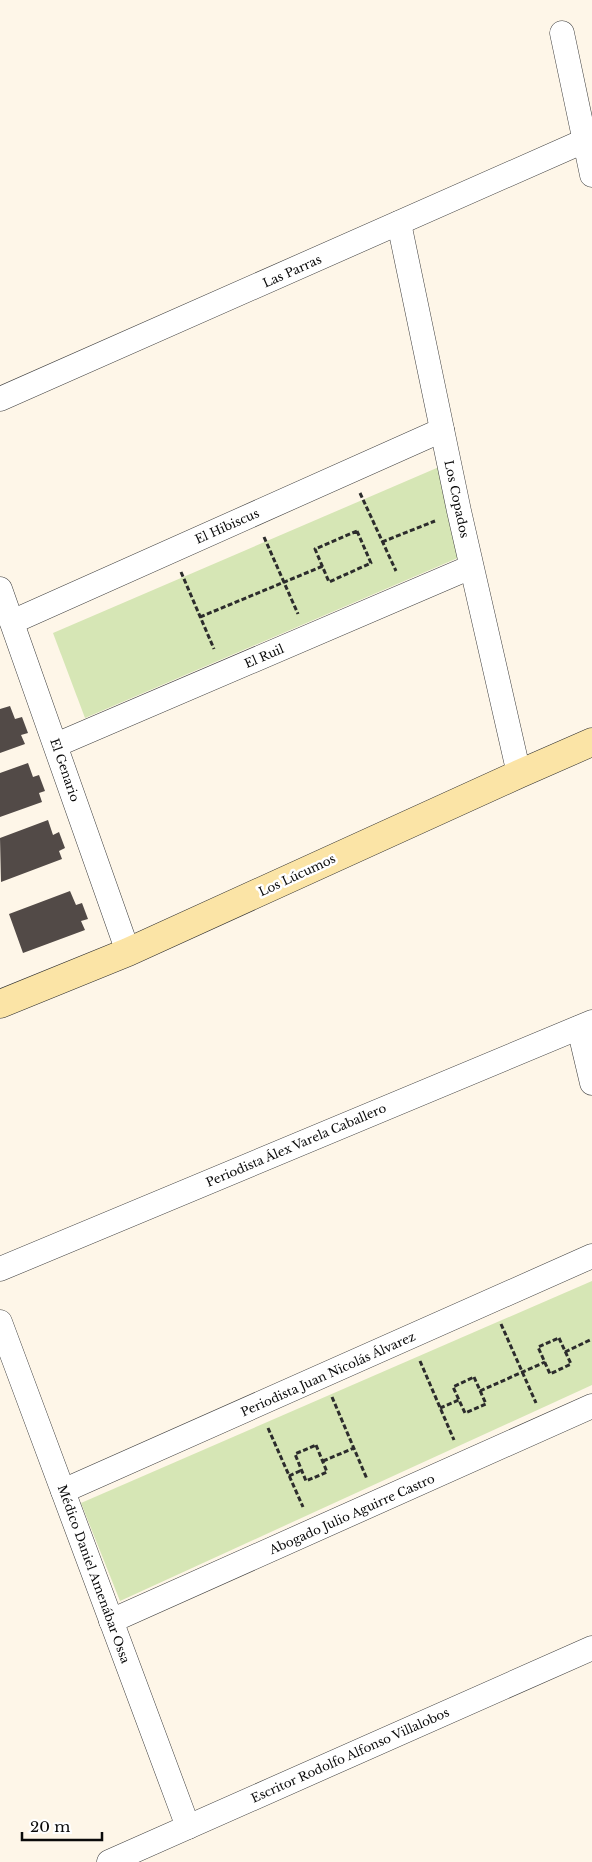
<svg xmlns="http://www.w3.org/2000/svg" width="592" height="1862" viewBox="0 0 592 1862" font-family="'Libre Baskerville',serif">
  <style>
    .green { fill: #d6e6b5 }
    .building { fill: #524a47 }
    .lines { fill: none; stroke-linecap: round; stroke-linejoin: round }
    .street-casing { stroke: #3d3d3d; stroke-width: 25 }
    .secondary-casing { stroke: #2c2c2c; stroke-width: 29 }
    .path { stroke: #2c2c2c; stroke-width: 3; stroke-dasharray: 5 2.5; stroke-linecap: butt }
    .street { stroke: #fff; stroke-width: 24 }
    .secondary { stroke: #fbe4a6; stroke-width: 28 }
    .labels { text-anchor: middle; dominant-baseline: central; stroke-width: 5; stroke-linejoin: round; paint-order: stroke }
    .street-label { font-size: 12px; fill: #0a0a0a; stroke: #fff }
  </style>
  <rect width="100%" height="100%" fill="#fef6e8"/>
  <g class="green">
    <path d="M 439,467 L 460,557 L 85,718 L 53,633 Z"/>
    <path d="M 592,1281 L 592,1385 L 120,1601 L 81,1503 Z"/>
  </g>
  <g class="building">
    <path d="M 10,706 L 15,719 L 22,717 L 28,733 L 21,735 L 25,744 L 0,753 L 0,709 Z"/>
    <path d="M 28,763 L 33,777 L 39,775 L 45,791 L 39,793 L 42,802 L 0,817 L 0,773 Z"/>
    <path d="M 48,820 L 53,835 L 59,832 L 65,848 L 59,851 L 62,859 L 1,882 L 0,838 Z"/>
    <path d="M 70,891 L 76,905 L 82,903 L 88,919 L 81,921 L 85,930 L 23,953 L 9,914 Z"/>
  </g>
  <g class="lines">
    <defs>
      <g id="street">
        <path d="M 562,33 L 592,175"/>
        <path d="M 399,223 L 459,511 L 519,774"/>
        <path d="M 0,399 L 584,141"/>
        <path d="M 0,589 L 128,952"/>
        <path d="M 12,622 L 442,430"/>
        <path d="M 56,745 L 471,567"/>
        <path d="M 579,1028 L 592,1083"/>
        <path d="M 0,1269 L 592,1022"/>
        <path d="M 0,1322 L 188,1827"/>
        <path d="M 63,1491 L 592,1256"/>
        <path d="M 111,1621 L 592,1406"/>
        <path d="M 109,1862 L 592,1648"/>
      </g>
      <path id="secondary" d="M 0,1004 L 128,952 L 519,774 L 592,742"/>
    </defs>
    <use href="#street" class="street-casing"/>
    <use href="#secondary" class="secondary-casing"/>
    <g class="path">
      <path d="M 360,493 L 396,571"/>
      <path d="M 357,531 L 371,563 L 329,582 L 315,549 Z"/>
      <path d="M 264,537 L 298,614"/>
      <path d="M 382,542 L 435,521"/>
      <path d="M 181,572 L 214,649"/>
      <path d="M 200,617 L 323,566"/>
      <path d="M 501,1324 L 536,1403"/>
      <path d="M 559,1338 L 571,1364 L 550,1374 L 538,1347 Z"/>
      <path d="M 565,1352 L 592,1339"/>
      <path d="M 420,1361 L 454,1440"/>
      <path d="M 474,1377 L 486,1404 L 465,1413 L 453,1387 Z"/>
      <path d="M 480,1391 L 545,1362"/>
      <path d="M 332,1397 L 367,1479"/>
      <path d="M 440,1408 L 459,1400"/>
      <path d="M 268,1428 L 303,1507"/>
      <path d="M 316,1445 L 327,1472 L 306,1481 L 295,1454 Z"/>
      <path d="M 323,1461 L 354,1448"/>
      <path d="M 289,1476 L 302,1470"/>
    </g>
    <use href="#street" class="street"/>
    <use href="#secondary" class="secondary"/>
  </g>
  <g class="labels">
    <g class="street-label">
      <text transform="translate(292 271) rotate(-24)">Las Parras</text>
      <text transform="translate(457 499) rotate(78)">Los Copados</text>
      <text transform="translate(227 526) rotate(-24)">El Hibiscus</text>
      <text transform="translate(264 656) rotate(-23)">El Ruil</text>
      <text transform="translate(65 770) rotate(71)">El Genario</text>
      <text transform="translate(297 875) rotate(-25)">Los Lúcumos</text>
      <text transform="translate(296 1145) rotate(-23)">Periodista Álex Varela Caballero</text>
      <text transform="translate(328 1374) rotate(-24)">Periodista Juan Nicolás Álvarez</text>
      <text transform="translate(352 1514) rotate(-24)">Abogado Julio Aguirre Castro</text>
      <text transform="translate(94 1574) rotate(70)">Médico Daniel Amenábar Ossa</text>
      <text transform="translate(350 1755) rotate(-24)">Escritor Rodolfo Alfonso Villalobos</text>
    </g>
  </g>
  <path d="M22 1832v8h80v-8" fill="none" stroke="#0a0a0a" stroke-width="2.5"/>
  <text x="30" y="1832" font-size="15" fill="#0a0a0a" stroke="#ffffff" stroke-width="4" paint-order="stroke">20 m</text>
</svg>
